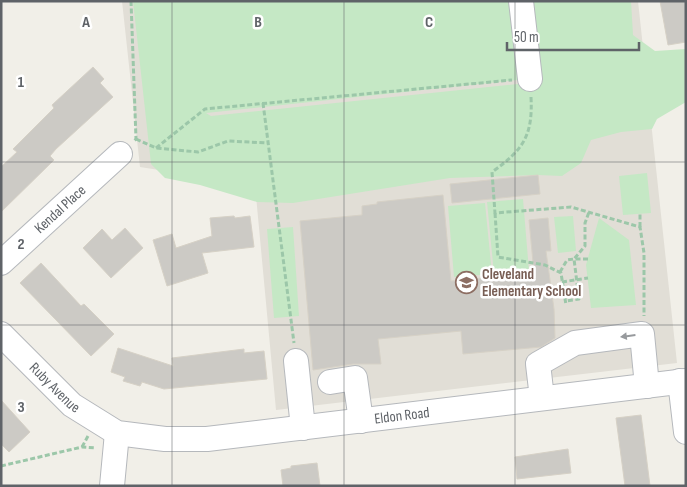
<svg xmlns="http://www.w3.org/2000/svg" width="687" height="487" viewBox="0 0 687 487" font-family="'Sofia Sans Condensed',sans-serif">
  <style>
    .education { fill: #e1ded6 }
    .green { fill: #c5e8c5 }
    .building { fill: #cccac5; stroke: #d6d1c6 }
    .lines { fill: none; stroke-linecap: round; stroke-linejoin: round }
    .minor-casing { stroke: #b5b8bc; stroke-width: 26 }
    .path { stroke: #9cc7a9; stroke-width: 3; stroke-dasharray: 5 2.5; stroke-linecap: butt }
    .minor { stroke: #fff; stroke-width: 24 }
    .oneway { fill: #979a9d }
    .grid { fill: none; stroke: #5f6368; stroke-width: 1; stroke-opacity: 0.55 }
    .labels { text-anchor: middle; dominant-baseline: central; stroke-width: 5; stroke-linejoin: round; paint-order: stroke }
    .street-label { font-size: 15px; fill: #5f6368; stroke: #fff }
    .education-label { font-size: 15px; font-weight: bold; fill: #785e54; stroke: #fff; text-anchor: start }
    .grid-label { font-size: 16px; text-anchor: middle; font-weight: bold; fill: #5f6368; stroke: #fff; stroke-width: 5; stroke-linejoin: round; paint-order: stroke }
  </style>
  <rect width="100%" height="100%" fill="#f1efe8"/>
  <path class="education" d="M 122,1 L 638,1 L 677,363 L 276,410 L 255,185 L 140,167 Z"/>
  <g class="green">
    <path d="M 133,1 L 511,1 L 518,80 L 206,113 L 211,116 L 518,84 L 534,71 L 528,1 L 631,1 L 633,35 L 655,51 L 686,49 L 686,102 L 657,119 L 652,129 L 621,132 L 591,140 L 581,163 L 562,176 L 538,175 L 450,178 L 293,203 L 257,202 L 200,185 L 165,178 L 151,164 Z"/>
    <path d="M 647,173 L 651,213 L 623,215 L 619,176 Z"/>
    <path d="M 523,199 L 529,271 L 494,274 L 487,202 Z"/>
    <path d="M 485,203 L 492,274 L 454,277 L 448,206 Z"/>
    <path d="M 573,216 L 576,251 L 558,253 L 554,217 Z"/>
    <path d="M 599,218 L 629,240 L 636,305 L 591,308 L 586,265 Z"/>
    <path d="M 293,227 L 299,316 L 274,318 L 267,229 Z"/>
  </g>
  <g class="building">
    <path d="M 660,1 L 686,1 L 686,42 L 668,45 Z"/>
    <path d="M 93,67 L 104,79 L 100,83 L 113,97 L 56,149 L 50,156 L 54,160 L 1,212 L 1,167 L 17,152 L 13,149 L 54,108 L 52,105 Z"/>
    <path d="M 538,175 L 540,194 L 452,203 L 450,184 Z"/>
    <path d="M 443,195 L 451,281 L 534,273 L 529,220 L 548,218 L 551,251 L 546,251 L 554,309 L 555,338 L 541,347 L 463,354 L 461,331 L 378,339 L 381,364 L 353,364 L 313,370 L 300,221 L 362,215 L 362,206 L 377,204 L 377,202 Z"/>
    <path d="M 234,216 L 235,218 L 250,216 L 254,247 L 202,253 L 208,273 L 167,286 L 153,240 L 172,234 L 176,248 L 212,236 L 210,218 Z"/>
    <path d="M 125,228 L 143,248 L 111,278 L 83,248 L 102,229 L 112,240 Z"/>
    <path d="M 41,263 L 81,306 L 84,304 L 114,334 L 91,356 L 20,283 Z"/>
    <path d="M 118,348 L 173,366 L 172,358 L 244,349 L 244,353 L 264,351 L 267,379 L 164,389 L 142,382 L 140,386 L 123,381 L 125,377 L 111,372 Z"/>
    <path d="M 1,400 L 30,432 L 9,452 L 1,444 Z"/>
    <path d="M 641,415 L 650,486 L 625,486 L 616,418 Z"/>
    <path d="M 568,449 L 571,473 L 517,479 L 515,457 Z"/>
    <path d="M 317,463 L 320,486 L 283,486 L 281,470 L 291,468 L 291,466 Z"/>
  </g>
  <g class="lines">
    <defs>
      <g id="minor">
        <path d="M 521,1 L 530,79"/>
        <path id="s1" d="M 1,263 L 120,154"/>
        <path id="s2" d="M 1,334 L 72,405 L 117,433 L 165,439 L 207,439 L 686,381"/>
        <path d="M 296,361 L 303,428"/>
        <path d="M 680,381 L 686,432"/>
        <path d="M 330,382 L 355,378 L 361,421"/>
        <path d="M 542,398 L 538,364 L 575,343 L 642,334 L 647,386"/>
        <path d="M 112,486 L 117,433"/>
      </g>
    </defs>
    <use href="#minor" class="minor-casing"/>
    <g class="path">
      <path d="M 131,1 L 136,139 L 133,142"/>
      <path d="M 531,97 C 533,136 523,150 492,172 L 495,213 L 571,207 L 640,227 L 644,253 L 644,316"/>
      <path d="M 263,103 L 294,343"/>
      <path d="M 136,139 L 156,148 L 198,152 L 228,141 L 267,143"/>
      <path d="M 156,148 L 205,109 L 512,80"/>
      <path d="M 495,213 L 498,257 L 545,265 L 561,273 L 566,305"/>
      <path d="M 640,227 L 640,214"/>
      <path d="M 588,259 L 574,259 L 585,246 L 585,223 L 589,212"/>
      <path d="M 560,272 L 567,260 L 574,259 L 579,299 L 566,301"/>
      <path d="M 562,282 L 588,278"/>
      <path d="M 82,447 L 88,436"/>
      <path d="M 1,466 L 82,447 L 96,448"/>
    </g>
    <use href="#minor" class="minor"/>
  </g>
  <defs><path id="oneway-solid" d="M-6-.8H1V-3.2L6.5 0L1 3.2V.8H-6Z" transform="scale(1.25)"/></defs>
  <use class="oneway" href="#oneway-solid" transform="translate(628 336) rotate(173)"/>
  <path class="grid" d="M 172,1 L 172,486M 344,1 L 344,486M 515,1 L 515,486M 1,162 L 686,162M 1,325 L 686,325"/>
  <defs>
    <symbol id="school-ring" viewBox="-11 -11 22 22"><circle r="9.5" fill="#fff" stroke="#8d6e63" stroke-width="1.5"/><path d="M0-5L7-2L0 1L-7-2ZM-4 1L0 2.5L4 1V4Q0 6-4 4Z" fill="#8d6e63"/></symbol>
  </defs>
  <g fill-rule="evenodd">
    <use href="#school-ring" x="454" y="270" width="25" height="25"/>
  </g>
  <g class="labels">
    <g class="street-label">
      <text stroke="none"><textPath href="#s1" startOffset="80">Kendal Place</textPath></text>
      <text stroke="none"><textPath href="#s2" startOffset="76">Ruby Avenue</textPath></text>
      <text stroke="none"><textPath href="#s2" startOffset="440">Eldon Road</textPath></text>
    </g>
    <g class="education-label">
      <text x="482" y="274">Cleveland<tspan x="482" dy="17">Elementary School</tspan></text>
    </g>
  </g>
  <g class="grid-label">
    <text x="86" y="27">A</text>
    <text x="258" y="27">B</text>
    <text x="429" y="27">C</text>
    <text x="21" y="87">1</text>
    <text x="21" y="249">2</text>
    <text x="21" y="412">3</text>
  </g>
  <rect width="687" height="487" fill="none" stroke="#5f6368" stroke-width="5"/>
  <path d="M507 42v8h132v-8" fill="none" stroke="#5f6368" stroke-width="2.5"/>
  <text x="514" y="42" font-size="15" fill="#5f6368" stroke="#ffffff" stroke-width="4" paint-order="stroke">50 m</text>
</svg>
